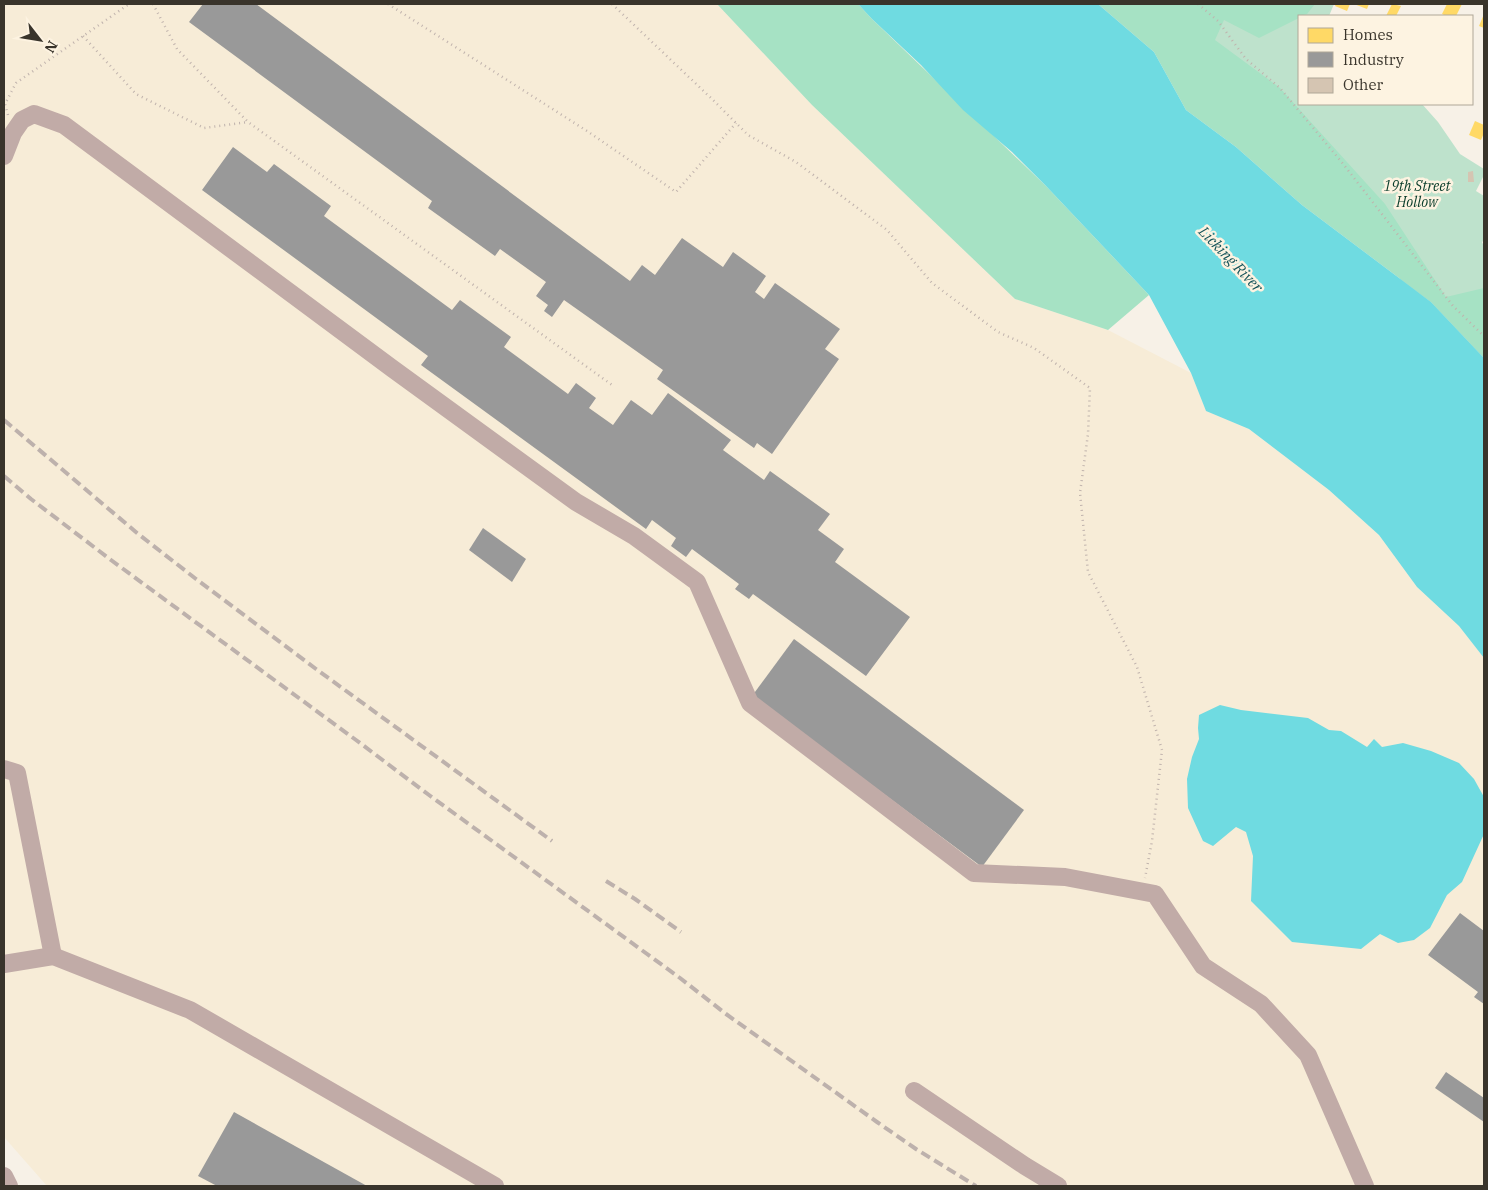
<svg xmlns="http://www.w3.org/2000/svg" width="1488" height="1190" viewBox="0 0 1488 1190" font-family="'IBM Plex Serif',serif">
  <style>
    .built { fill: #f7ecd7 }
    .green { fill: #bee2cc }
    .forest { fill: #a6e2c4 }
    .water { fill: #6fdbe1 }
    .homes { fill: #ffd966 }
    .industry { fill: #999 }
    .building { fill: #d5c5b2 }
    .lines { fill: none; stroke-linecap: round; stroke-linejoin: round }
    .path { stroke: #c0b3ad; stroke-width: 2.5; stroke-dasharray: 1 4; stroke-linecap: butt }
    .minor { stroke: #c1aba7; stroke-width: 18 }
    .rail { stroke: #bdb1ac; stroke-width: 4; stroke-dasharray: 10 5; stroke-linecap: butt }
    .labels { text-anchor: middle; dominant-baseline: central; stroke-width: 5; stroke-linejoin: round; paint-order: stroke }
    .park-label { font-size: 14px; font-style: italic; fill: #083c2a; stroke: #fdf3e1 }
    .water-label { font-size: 15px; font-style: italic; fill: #135258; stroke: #fdf3e1 }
  </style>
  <rect width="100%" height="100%" fill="#f7f1e7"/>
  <path class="built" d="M 4,4 L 717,4 L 812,105 L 1015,299 L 1108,330 L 1191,373 L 1206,411 L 1249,429 L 1329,490 L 1379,535 L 1417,587 L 1459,626 L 1484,658 L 1484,1186 L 47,1186 L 4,1137 Z"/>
  <path class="green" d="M 1154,4 L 1334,4 L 1329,16 L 1299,16 L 1299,104 L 1422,104 L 1438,122 L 1460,154 L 1484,169 L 1484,175 L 1476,191 L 1484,196 L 1484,238 L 1482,243 L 1484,244 L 1484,358 L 1431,302 L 1403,282 Z"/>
  <g class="forest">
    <path d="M 717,4 L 858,4 L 872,19 L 1046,186 L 1149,295 L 1108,330 L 1015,299 L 812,105 Z"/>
    <path d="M 1098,4 L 1315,4 L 1307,14 L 1299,16 L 1299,18 L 1259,38 L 1224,20 L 1215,40 L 1280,88 L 1385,204 L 1446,297 L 1484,288 L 1484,358 L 1431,302 L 1302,205 L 1236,147 L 1186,110 L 1154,52 Z"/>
  </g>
  <g class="water">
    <path d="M 858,4 L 1098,4 L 1154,52 L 1186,110 L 1236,147 L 1302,205 L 1431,302 L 1484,358 L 1484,658 L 1459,626 L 1417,587 L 1379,535 L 1329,490 L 1249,429 L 1206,411 L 1191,373 L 1149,295 L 1046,186 L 1012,152 L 963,110 L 921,65 L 872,19 Z"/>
    <path d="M 1220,705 L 1241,710 L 1308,718 L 1329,730 L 1341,731 L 1367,747 L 1374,739 L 1382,747 L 1403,743 L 1431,751 L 1459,763 L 1474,779 L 1484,797 L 1484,834 L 1462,882 L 1447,895 L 1430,928 L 1414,940 L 1398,943 L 1380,934 L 1361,949 L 1292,942 L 1251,901 L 1253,856 L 1246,832 L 1236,827 L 1213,846 L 1203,841 L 1188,808 L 1187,779 L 1192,757 L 1199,739 L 1198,728 L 1199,715 Z"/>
  </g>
  <g class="homes">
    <path d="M 1336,4 L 1350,4 L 1347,11 L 1335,6 Z"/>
    <path d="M 1354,4 L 1369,4 L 1367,9 Z"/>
    <path d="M 1392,4 L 1401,6 L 1396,16 L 1386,16 Z"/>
    <path d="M 1447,4 L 1462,4 L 1456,16 L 1446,16 L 1442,14 Z"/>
    <path d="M 1484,14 L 1484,28 L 1479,26 Z"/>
    <path d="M 1475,121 L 1484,125 L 1484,133 L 1481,140 L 1469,135 Z"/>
  </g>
  <g class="industry">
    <path d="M 203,4 L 256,4 L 630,281 L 642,265 L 655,275 L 682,238 L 723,267 L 733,252 L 766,276 L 755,292 L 764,299 L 775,283 L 840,329 L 825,349 L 839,359 L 772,454 L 757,443 L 754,448 L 657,379 L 663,370 L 564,300 L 552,317 L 544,311 L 548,305 L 536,296 L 546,282 L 500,249 L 495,256 L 428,208 L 432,201 L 189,22 Z"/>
    <path d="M 233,147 L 267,172 L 274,164 L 331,206 L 324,216 L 452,310 L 460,300 L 511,337 L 504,347 L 568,394 L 576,383 L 596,398 L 589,408 L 613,425 L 631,400 L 652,415 L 668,393 L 731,440 L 723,450 L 764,480 L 770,471 L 830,514 L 818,530 L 844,549 L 835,562 L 910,617 L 866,676 L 753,594 L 749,599 L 735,589 L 739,584 L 692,549 L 686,557 L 671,546 L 676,538 L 652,520 L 646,529 L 421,365 L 428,356 L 202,190 Z"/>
    <path d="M 483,528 L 526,559 L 512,582 L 469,550 Z"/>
    <path d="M 794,639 L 1024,810 L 982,867 L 752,696 Z"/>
    <path d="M 1460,913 L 1484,931 L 1484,1004 L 1474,997 L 1478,992 L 1428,955 Z"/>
    <path d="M 1446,1072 L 1484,1098 L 1484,1122 L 1435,1088 Z"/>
    <path d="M 234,1112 L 367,1186 L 217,1186 L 198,1176 Z"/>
  </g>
  <path class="building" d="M 1473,171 L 1474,182 L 1468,182 L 1468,172 Z"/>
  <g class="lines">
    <g class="path">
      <path d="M 153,4 L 177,49 L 248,122 L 612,385"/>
      <path d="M 388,4 L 587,131 L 676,192 L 736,123"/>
      <path d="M 612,4 L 712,99 L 748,135 L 796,162 L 887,230 L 932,283 L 998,332 L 1034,348 L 1090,388 L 1088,434 L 1080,493 L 1088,572 L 1137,667 L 1162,750 L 1152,841 L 1145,878"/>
      <path d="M 1198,4 L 1218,21 L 1246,59 L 1280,88 L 1344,165 L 1453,306 L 1484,336"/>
      <path d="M 83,36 L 136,94 L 204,128 L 248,122"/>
      <path d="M 8,115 L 5,104 L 16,83 L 129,4"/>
    </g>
    <g class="minor">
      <path d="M 4,156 L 13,133 L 22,120 L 34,114 L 64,125 L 393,369 L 576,502 L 634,536 L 697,582 L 750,703 L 974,873 L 1065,877 L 1155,894 L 1203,966 L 1261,1004 L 1308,1055 L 1365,1186"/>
      <path d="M 4,769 L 17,773 L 53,956"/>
      <path d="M 4,964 L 53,956 L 190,1010 L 495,1186"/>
      <path d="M 914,1091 L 1025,1166 L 1058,1186"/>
      <path d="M 4,1176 L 9,1186"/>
    </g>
    <g class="rail">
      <path d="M 4,420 L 137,533 L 196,579 L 316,669 L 552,841"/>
      <path d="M 4,476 L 31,499 L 111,560 L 356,740 L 429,795 L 680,978 L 726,1014 L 877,1122 L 916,1149 L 976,1186"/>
      <path d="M 606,881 L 635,899 L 681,932"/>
    </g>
  </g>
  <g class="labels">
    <g class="park-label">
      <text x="1417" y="186">19th Street<tspan x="1417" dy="16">Hollow</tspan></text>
    </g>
    <g class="water-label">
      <text transform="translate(1231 259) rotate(46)">Licking River</text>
    </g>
  </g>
  <rect width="1488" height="1190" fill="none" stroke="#39342b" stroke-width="10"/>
  <rect x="1298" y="15" width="175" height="90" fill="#fdf3e1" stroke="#afa798"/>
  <rect x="1308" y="28" width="25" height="15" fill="#ffd966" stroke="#afa798"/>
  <text x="1343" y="40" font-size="15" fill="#39342b">Homes</text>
  <rect x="1308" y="52" width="25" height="15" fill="#999999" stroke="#afa798"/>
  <text x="1343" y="65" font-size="15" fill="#39342b">Industry</text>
  <rect x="1308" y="78" width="25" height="15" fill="#d5c5b2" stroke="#afa798"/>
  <text x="1343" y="90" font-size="15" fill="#39342b">Other</text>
  <g transform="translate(40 40) rotate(121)" stroke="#fdf3e1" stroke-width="4" paint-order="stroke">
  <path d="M0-4L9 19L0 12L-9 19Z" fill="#39342b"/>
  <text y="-8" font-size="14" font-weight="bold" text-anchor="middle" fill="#39342b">N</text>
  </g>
</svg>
